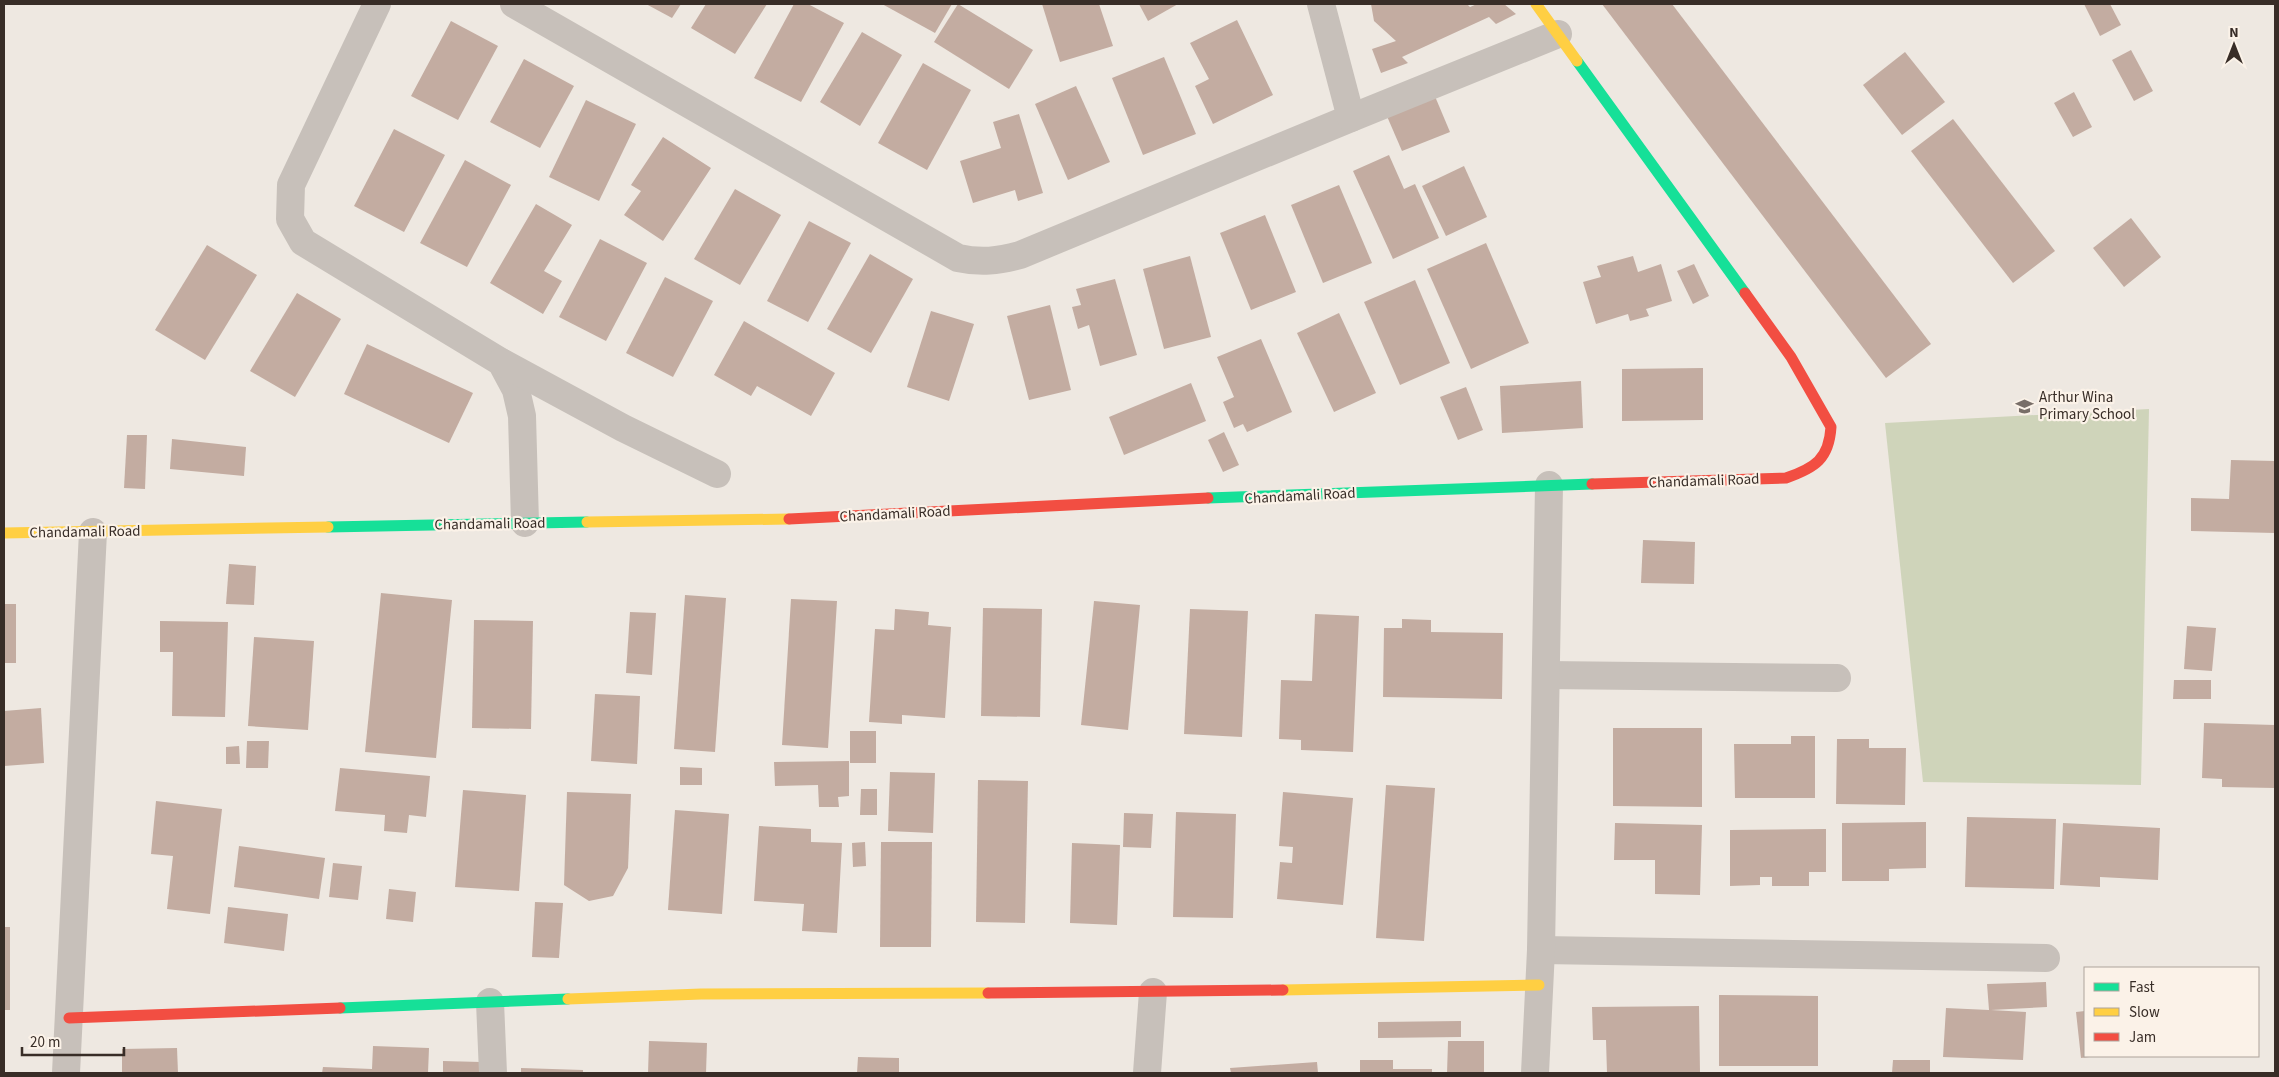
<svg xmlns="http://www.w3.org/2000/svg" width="2279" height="1077" viewBox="0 0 2279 1077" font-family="'Source Sans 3',sans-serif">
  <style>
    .green { fill: #cfd4ba }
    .building { fill: #c3aca1 }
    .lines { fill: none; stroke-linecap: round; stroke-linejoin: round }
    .street { stroke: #c7c0ba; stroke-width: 28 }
    .fast { stroke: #16e098; stroke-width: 11 }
    .slow { stroke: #ffcf43; stroke-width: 11 }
    .jam { stroke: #f24e42; stroke-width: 11 }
    .labels { text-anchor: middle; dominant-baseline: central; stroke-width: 4.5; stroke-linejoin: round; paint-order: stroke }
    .poi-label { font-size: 15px; fill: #382d27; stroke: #fbf2e8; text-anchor: start }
    .street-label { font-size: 15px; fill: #382d27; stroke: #fbf2e8 }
  </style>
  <rect width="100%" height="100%" fill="#eee8e1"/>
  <path class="green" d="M 2149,409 L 2141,785 L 1923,782 L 1885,423 Z"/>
  <g class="building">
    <path d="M 646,4 L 681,4 L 672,18 Z"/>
    <path d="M 706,4 L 767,4 L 735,54 L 691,28 Z"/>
    <path d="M 794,4 L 808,4 L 844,23 L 801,102 L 754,78 Z"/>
    <path d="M 882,4 L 952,4 L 935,33 Z"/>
    <path d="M 958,4 L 1033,50 L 1009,89 L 934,42 Z"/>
    <path d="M 1042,4 L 1099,4 L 1113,46 L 1060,62 Z"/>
    <path d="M 1139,4 L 1178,4 L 1148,21 Z"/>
    <path d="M 1371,4 L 1467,4 L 1470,7 L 1477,4 L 1504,4 L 1516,14 L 1496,24 L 1489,17 L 1402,57 L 1408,63 L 1381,73 L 1372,49 L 1396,41 L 1374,21 Z"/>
    <path d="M 1602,4 L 1672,4 L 1931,344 L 1886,378 Z"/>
    <path d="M 2084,4 L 2110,4 L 2121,25 L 2100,36 Z"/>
    <path d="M 1237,20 L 1273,95 L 1213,124 L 1195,86 L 1209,79 L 1190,43 Z"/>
    <path d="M 451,21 L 498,46 L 458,120 L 411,96 Z"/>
    <path d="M 862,32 L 902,55 L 860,126 L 820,102 Z"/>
    <path d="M 2131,50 L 2153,91 L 2134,101 L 2112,60 Z"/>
    <path d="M 1905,52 L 1945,102 L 1902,135 L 1863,85 Z"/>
    <path d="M 1164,57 L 1196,134 L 1143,155 L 1112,78 Z"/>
    <path d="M 524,59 L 574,86 L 540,148 L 490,122 Z"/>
    <path d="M 923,63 L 971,90 L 927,170 L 878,143 Z"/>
    <path d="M 1076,86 L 1110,162 L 1068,180 L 1035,104 Z"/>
    <path d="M 2074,92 L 2092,127 L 2073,137 L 2054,103 Z"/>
    <path d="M 1434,94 L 1450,132 L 1402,151 L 1386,114 Z"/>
    <path d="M 586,100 L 636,124 L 599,201 L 549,177 Z"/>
    <path d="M 1019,114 L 1043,193 L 1018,201 L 1015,190 L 973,203 L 960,161 L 1001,148 L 993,122 Z"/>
    <path d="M 1953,119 L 2055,251 L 2013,283 L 1911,151 Z"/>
    <path d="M 394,129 L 445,155 L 404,232 L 354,206 Z"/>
    <path d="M 663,137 L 711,168 L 663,241 L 624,215 L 641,191 L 631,185 Z"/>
    <path d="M 1389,155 L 1404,189 L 1415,184 L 1439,238 L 1393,259 L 1353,171 Z"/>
    <path d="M 465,160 L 511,185 L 467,267 L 420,243 Z"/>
    <path d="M 1464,166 L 1487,217 L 1446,236 L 1422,186 Z"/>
    <path d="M 1339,185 L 1372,263 L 1323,283 L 1291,205 Z"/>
    <path d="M 735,189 L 781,215 L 740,285 L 694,259 Z"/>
    <path d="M 536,204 L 572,225 L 544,271 L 562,281 L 543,314 L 490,283 Z"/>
    <path d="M 1265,215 L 1296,292 L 1251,310 L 1220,233 Z"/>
    <path d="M 2131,218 L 2161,257 L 2124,287 L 2093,248 Z"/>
    <path d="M 809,221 L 851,243 L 808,322 L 767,301 Z"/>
    <path d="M 600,239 L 647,263 L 606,341 L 559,317 Z"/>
    <path d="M 1486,243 L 1529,343 L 1471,369 L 1427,269 Z"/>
    <path d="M 207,245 L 257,275 L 205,360 L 155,330 Z"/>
    <path d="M 870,254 L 913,279 L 871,353 L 827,329 Z"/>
    <path d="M 1190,256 L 1211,337 L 1164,349 L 1143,269 Z"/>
    <path d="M 1633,256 L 1638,272 L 1661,264 L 1672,301 L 1646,309 L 1649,316 L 1630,321 L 1628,314 L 1596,324 L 1583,282 L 1601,277 L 1597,266 Z"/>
    <path d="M 1694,264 L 1709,296 L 1693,304 L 1677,271 Z"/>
    <path d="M 665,277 L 713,301 L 673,377 L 626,353 Z"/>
    <path d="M 1115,279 L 1137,355 L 1100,366 L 1089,325 L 1078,329 L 1072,307 L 1081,305 L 1076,289 Z"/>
    <path d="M 1415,280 L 1450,363 L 1400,385 L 1364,302 Z"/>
    <path d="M 297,293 L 341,319 L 295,397 L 250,371 Z"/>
    <path d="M 1050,305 L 1071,390 L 1029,400 L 1007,316 Z"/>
    <path d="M 931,311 L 974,324 L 949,401 L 907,387 Z"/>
    <path d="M 1339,313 L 1376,393 L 1334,412 L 1297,333 Z"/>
    <path d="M 744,321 L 835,373 L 811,416 L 757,386 L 751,396 L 714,375 Z"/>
    <path d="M 1261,339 L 1292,412 L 1247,432 L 1243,424 L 1234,428 L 1223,402 L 1234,397 L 1217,357 Z"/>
    <path d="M 367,344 L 473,393 L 449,443 L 344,394 Z"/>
    <path d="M 1703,368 L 1703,420 L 1622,421 L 1622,369 Z"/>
    <path d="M 1581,381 L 1583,428 L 1502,433 L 1500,386 Z"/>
    <path d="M 1191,383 L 1206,421 L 1124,455 L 1109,417 Z"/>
    <path d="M 1466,387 L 1483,430 L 1458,440 L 1440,397 Z"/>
    <path d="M 1224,432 L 1239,465 L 1223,472 L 1208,440 Z"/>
    <path d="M 127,435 L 147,435 L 145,489 L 124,488 Z"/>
    <path d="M 172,439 L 246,447 L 244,476 L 170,469 Z"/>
    <path d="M 2231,460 L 2275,461 L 2275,533 L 2191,531 L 2191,498 L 2229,499 Z"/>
    <path d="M 1643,540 L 1695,542 L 1694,584 L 1641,583 Z"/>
    <path d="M 229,564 L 256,566 L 254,605 L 226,604 Z"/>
    <path d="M 381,593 L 452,600 L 436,758 L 365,752 Z"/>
    <path d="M 685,595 L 726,598 L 715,752 L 674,749 Z"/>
    <path d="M 791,599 L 837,601 L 828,748 L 782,745 Z"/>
    <path d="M 1094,601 L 1140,605 L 1128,730 L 1081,725 Z"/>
    <rect x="4" y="604" width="12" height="59"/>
    <path d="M 983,608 L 1042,609 L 1040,717 L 981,716 Z"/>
    <path d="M 895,609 L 929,612 L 928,625 L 951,627 L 945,718 L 902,715 L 902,724 L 869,722 L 875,629 L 894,630 Z"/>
    <path d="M 1190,609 L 1248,611 L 1242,737 L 1184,734 Z"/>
    <path d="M 630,612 L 656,613 L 652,675 L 626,673 Z"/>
    <path d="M 1315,614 L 1359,616 L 1353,752 L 1301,750 L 1301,740 L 1279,739 L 1281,680 L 1312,681 Z"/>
    <path d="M 1402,619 L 1431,620 L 1431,632 L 1503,633 L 1502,699 L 1383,697 L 1384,628 L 1402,628 Z"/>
    <path d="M 474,620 L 533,621 L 531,729 L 472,728 Z"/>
    <path d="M 160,621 L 228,622 L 225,717 L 172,716 L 173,652 L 160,652 Z"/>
    <path d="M 2187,626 L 2216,628 L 2212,671 L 2184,669 Z"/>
    <path d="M 254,637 L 314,641 L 308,730 L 248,726 Z"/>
    <path d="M 2174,680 L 2211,680 L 2211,699 L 2173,699 Z"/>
    <path d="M 595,694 L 640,696 L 637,764 L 591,761 Z"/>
    <path d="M 41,708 L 44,763 L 4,766 L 4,711 Z"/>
    <path d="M 2204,723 L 2275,725 L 2275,788 L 2222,787 L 2222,779 L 2202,778 Z"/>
    <path d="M 1613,728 L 1702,728 L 1702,807 L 1613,806 Z"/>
    <rect x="850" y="731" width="26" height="32"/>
    <path d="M 1791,736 L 1815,736 L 1815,798 L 1735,798 L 1734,744 L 1791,744 Z"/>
    <path d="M 1837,739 L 1869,739 L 1869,748 L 1906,748 L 1905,805 L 1836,804 Z"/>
    <path d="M 247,741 L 269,741 L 268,768 L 246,768 Z"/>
    <path d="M 239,746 L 240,764 L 226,764 L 226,747 Z"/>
    <path d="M 849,761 L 849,796 L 838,797 L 839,807 L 819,807 L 818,785 L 775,786 L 774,762 Z"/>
    <path d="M 680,767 L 702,768 L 702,785 L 680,785 Z"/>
    <path d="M 340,768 L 430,776 L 426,817 L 409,815 L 407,833 L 384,831 L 385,815 L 335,811 Z"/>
    <path d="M 890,772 L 935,773 L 933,833 L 888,831 Z"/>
    <path d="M 978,780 L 1028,781 L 1025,923 L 976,922 Z"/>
    <path d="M 1386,785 L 1435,788 L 1424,941 L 1376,938 Z"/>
    <path d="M 861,789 L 877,789 L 877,815 L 860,815 Z"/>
    <path d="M 463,790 L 526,795 L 519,891 L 455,887 Z"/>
    <path d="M 567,792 L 631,794 L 628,868 L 613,896 L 589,901 L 564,885 Z"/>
    <path d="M 1283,792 L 1353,798 L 1343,905 L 1277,899 L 1280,862 L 1292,863 L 1293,847 L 1279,846 Z"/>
    <path d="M 156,801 L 222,809 L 210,914 L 167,909 L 173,856 L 151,854 Z"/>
    <path d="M 675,810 L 729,814 L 722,914 L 668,910 Z"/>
    <path d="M 1176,812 L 1236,814 L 1233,918 L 1173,917 Z"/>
    <path d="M 1124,813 L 1153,814 L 1151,848 L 1123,847 Z"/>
    <path d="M 1967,817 L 2056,819 L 2054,889 L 1965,887 Z"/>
    <path d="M 1926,822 L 1926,868 L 1889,869 L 1889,881 L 1842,881 L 1842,823 Z"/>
    <path d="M 1615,823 L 1702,825 L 1700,895 L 1655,894 L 1655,860 L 1614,860 Z"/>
    <path d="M 2063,823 L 2160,828 L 2158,880 L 2100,877 L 2100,887 L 2060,885 Z"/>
    <path d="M 759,826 L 811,829 L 811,842 L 842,843 L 837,933 L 802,931 L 804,904 L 754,901 Z"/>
    <path d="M 1826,829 L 1826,872 L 1809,872 L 1809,886 L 1772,886 L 1772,877 L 1760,877 L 1760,885 L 1730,886 L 1730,830 Z"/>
    <path d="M 865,842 L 866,866 L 853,867 L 852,843 Z"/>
    <path d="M 881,842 L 932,842 L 931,947 L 880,947 Z"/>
    <path d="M 1072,843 L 1120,845 L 1117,925 L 1070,923 Z"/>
    <path d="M 239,846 L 325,858 L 319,899 L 234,887 Z"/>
    <path d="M 333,863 L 362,866 L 358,900 L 329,897 Z"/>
    <path d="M 389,889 L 416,892 L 413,922 L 386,919 Z"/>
    <path d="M 535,902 L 563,903 L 559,958 L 532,957 Z"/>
    <path d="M 228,907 L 288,914 L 284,951 L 224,943 Z"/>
    <rect x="4" y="927" width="6" height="83"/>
    <path d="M 2046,982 L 2047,1007 L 1991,1010 L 2026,1012 L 2023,1060 L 1943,1057 L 1946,1008 L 1989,1010 L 1987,984 Z"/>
    <path d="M 1719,995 L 1818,996 L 1818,1066 L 1719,1066 Z"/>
    <path d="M 1699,1006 L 1700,1072 L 1607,1073 L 1606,1040 L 1593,1040 L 1592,1007 Z"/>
    <path d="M 2085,1011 L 2085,1056 L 2089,1057 L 2081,1058 L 2076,1012 Z"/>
    <path d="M 1461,1021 L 1461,1037 L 1378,1038 L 1378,1022 Z"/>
    <path d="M 649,1041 L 707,1043 L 706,1073 L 648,1073 Z"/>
    <path d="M 1448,1041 L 1484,1041 L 1484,1073 L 1447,1073 Z"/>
    <path d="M 373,1046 L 429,1048 L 428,1073 L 322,1073 L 323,1067 L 372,1069 Z"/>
    <path d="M 177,1048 L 178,1073 L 122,1073 L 122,1049 Z"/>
    <path d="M 858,1057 L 899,1058 L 899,1073 L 857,1073 Z"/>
    <path d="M 1360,1060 L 1393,1060 L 1393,1069 L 1432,1069 L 1432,1073 L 1360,1073 Z"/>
    <path d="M 1893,1060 L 1930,1060 L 1930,1073 L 1892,1073 Z"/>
    <path d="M 443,1061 L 481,1062 L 481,1073 L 443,1073 Z"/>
    <path d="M 1317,1062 L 1318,1073 L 1231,1073 L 1230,1068 Z"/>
    <path d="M 521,1068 L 583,1070 L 583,1073 L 521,1073 Z"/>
  </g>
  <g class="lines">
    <g class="street">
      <path d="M 377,4 L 291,185 L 290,219 L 303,242 L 501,362 L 516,390 L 522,416 L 525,523"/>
      <path d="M 514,4 L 958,258 C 981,263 998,261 1020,255 L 1351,118 L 1558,34"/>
      <path d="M 1321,4 L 1351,118"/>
      <path d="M 501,362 L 623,428 L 717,474"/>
      <path d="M 1546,675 L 1837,678"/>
      <path d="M 1541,950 L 2046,958"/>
      <path d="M 490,1002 L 493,1073"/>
      <path d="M 66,1073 L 93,532"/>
      <path d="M 1147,1073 L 1153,992"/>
      <path d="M 1535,1073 L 1541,950 L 1549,485"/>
    </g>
    <g class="fast">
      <path d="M 1577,61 L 1745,293"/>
      <path d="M 1208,498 L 1592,484"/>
      <path d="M 328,527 L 587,522"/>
      <path d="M 340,1008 L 568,999"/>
    </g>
    <g class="slow">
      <path d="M 1536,4 L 1577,61"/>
      <path d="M 587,522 L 789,519"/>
      <path d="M 4,533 L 328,527"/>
      <path d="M 1283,990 L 1539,985"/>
      <path d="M 568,999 L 701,994 L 988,993"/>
    </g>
    <g class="jam">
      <path d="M 1592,484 L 1786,478 C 1815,468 1829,459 1831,427 L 1791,357 L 1745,293"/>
      <path d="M 789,519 L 1208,498"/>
      <path d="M 988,993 L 1283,990"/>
      <path d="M 69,1018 L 340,1008"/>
    </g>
  </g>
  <defs>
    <symbol id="school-bare" viewBox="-9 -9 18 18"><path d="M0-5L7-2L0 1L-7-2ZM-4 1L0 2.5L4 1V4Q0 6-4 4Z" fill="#786e68" stroke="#fbf2e8" stroke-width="2.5" paint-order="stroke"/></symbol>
  </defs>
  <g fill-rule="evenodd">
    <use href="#school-bare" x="2012" y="394" width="25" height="25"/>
  </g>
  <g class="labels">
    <g class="poi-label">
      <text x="2039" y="397">Arthur Wina<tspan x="2039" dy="17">Primary School</tspan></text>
    </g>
    <g class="street-label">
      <text transform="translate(1704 481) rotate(-2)">Chandamali Road</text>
      <text transform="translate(1300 496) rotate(-3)">Chandamali Road</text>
      <text transform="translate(895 514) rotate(-3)">Chandamali Road</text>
      <text transform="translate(490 524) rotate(-1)">Chandamali Road</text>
      <text transform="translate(85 532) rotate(-1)">Chandamali Road</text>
    </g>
  </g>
  <rect width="2279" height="1077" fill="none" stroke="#382d27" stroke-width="10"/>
  <rect x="2084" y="967" width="175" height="90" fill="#fbf2e8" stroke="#ada39b"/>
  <rect x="2094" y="983" width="25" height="8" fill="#16e098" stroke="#ada39b"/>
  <text x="2129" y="992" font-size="15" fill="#382d27">Fast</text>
  <rect x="2094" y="1008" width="25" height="8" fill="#ffcf43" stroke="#ada39b"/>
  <text x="2129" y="1017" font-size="15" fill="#382d27">Slow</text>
  <rect x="2094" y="1033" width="25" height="8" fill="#f24e42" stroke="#ada39b"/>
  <text x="2129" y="1042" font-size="15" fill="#382d27">Jam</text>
  <g transform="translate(2234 45)" stroke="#fbf2e8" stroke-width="4" paint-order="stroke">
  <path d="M0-4L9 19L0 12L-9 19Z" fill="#382d27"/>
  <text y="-8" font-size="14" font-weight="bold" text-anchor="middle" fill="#382d27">N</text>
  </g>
  <path d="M22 1047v8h102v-8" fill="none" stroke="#382d27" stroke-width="2.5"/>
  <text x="30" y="1047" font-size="15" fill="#382d27" stroke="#fbf2e8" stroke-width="4" paint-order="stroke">20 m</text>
</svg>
